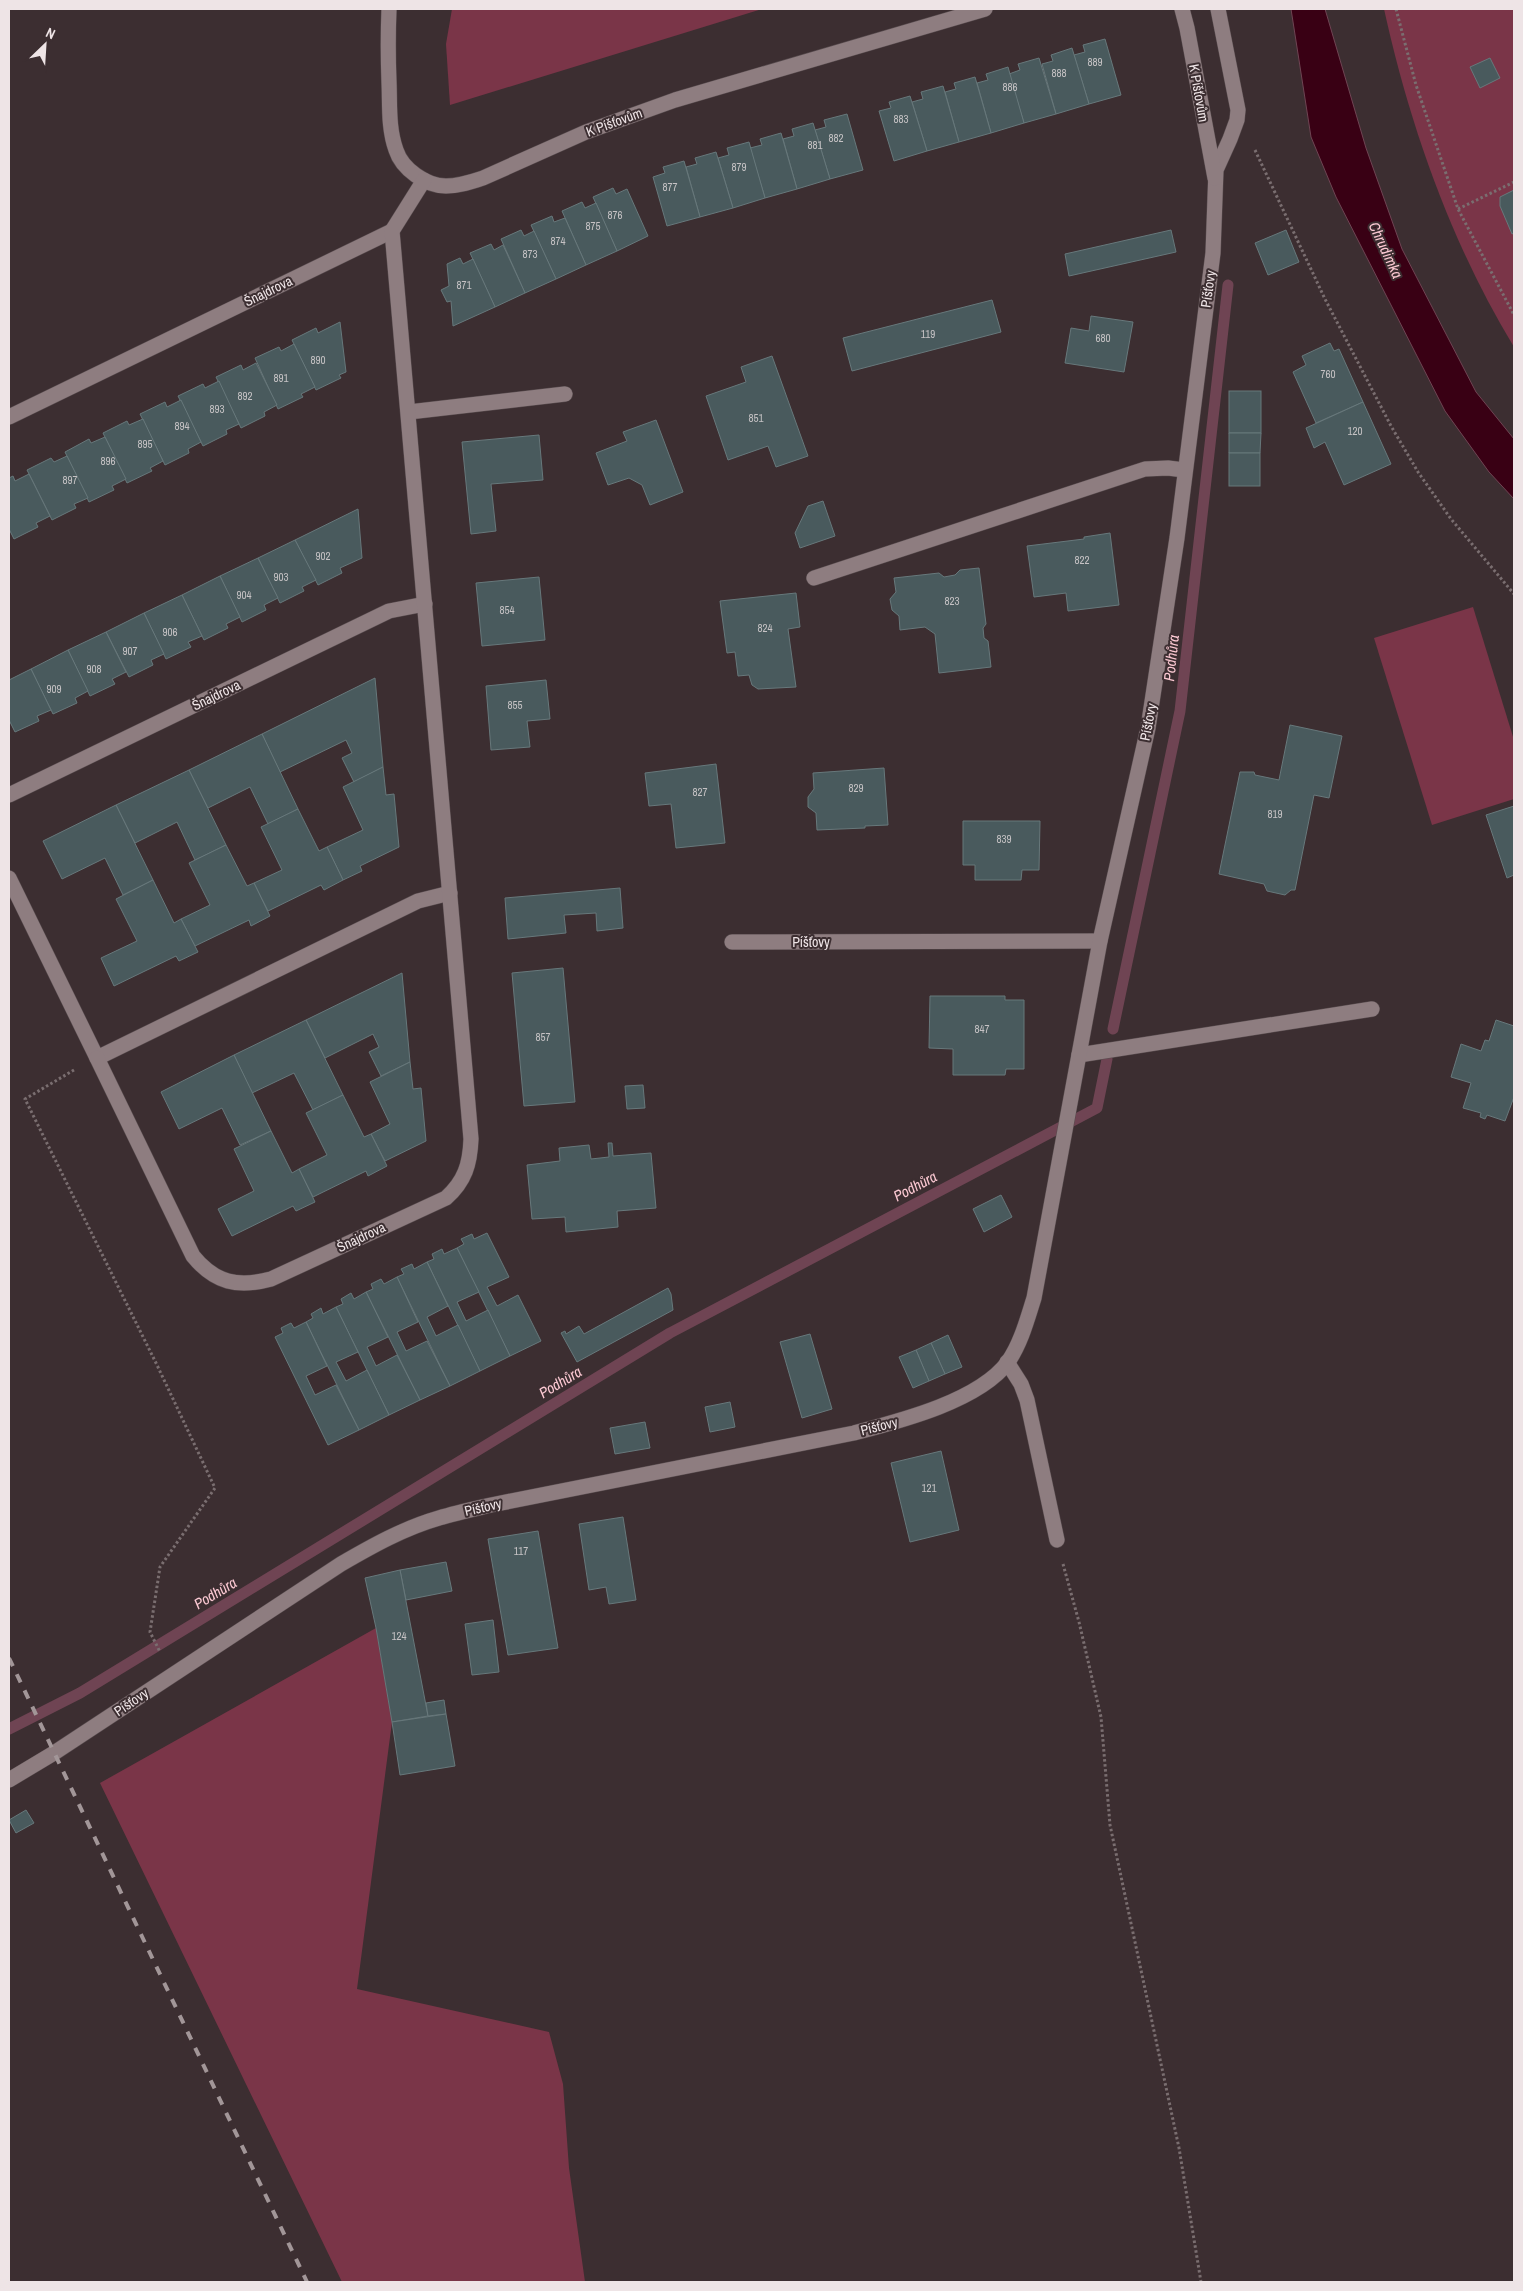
<svg xmlns="http://www.w3.org/2000/svg" width="1523" height="2291" viewBox="0 0 1523 2291" font-family="'Archivo Narrow',sans-serif">
  <style>
    .green { fill: #7a3548 }
    .water { fill: #390014; stroke: #6f4453 }
    .lines { fill: none; stroke-linecap: round; stroke-linejoin: round }
    .stream { stroke: #6f4453; stroke-width: 11 }
    .building { fill: #495a5d; stroke: #67787b }
    .service-casing { stroke: #584c4e; stroke-width: 16 }
    .minor-casing { stroke: #584c4e; stroke-width: 16 }
    .path { stroke: #7a6e70; stroke-width: 3; stroke-dasharray: 2.5 2.5; stroke-linecap: butt }
    .service { stroke: #8e7d80; stroke-width: 15 }
    .minor { stroke: #8e7d80; stroke-width: 15 }
    .rail { stroke: #a29698; stroke-width: 4; stroke-dasharray: 9 9; stroke-linecap: butt }
    .labels { text-anchor: middle; dominant-baseline: central; stroke-width: 4; stroke-linejoin: round; paint-order: stroke }
    .number-label { font-size: 11px; fill: #c5c2c4 }
    .street-label { font-size: 14px; fill: #eee4e6; stroke: #3c2e31 }
    .water-label { font-size: 15px; font-style: italic; fill: #fcc9d3; stroke: #3c2e31 }
  </style>
  <rect width="100%" height="100%" fill="#3c2e31"/>
  <g class="green">
    <path d="M 452,9 L 762,9 L 450,105 L 446,44 Z"/>
    <path d="M 1384,9 L 1514,9 L 1514,347 C 1451,243 1410,127 1384,9 Z"/>
    <path d="M 1473,607 L 1514,740 L 1514,799 L 1432,825 L 1374,638 Z"/>
    <path d="M 376,1628 L 392,1722 L 357,1989 L 549,2032 L 563,2084 L 569,2168 L 585,2282 L 342,2282 L 100,1783 Z"/>
  </g>
  <path class="water" d="M 1291,9 L 1325,9 L 1366,148 L 1402,249 L 1476,392 L 1514,439 L 1514,499 L 1489,472 L 1445,411 L 1336,197 L 1311,137 Z"/>
  <g class="lines">
    <g class="stream">
      <path d="M 1113,1029 L 1180,711 L 1228,285"/>
      <path d="M 9,1729 L 80,1693 L 670,1333 L 1097,1108 L 1107,1059"/>
    </g>
  </g>
  <g class="building">
    <path d="M 1105,39 L 1121,95 L 1089,104 L 1074,55 L 1085,52 L 1083,45 Z"/>
    <path d="M 1072,48 L 1089,104 L 1056,114 L 1042,64 L 1053,61 L 1051,55 Z"/>
    <path d="M 1039,58 L 1056,114 L 1024,123 L 1009,74 L 1020,70 L 1018,64 Z"/>
    <path d="M 1490,58 L 1500,78 L 1480,88 L 1470,67 Z"/>
    <path d="M 1008,67 L 1024,123 L 991,133 L 977,83 L 988,80 L 986,74 Z"/>
    <path d="M 975,77 L 991,133 L 959,142 L 945,92 L 956,89 L 954,83 Z"/>
    <path d="M 943,86 L 959,142 L 927,151 L 912,102 L 923,99 L 921,92 Z"/>
    <path d="M 910,96 L 927,151 L 894,161 L 879,111 L 891,108 L 889,102 Z"/>
    <path d="M 847,114 L 863,170 L 830,179 L 815,130 L 826,127 L 824,120 Z"/>
    <path d="M 813,123 L 830,179 L 797,189 L 783,139 L 794,136 L 792,129 Z"/>
    <path d="M 781,133 L 797,189 L 765,198 L 750,148 L 762,145 L 760,139 Z"/>
    <path d="M 749,142 L 765,198 L 733,208 L 718,158 L 729,155 L 727,148 Z"/>
    <path d="M 716,152 L 733,208 L 700,217 L 686,167 L 697,164 L 695,158 Z"/>
    <path d="M 684,161 L 700,217 L 667,226 L 653,177 L 665,173 L 663,167 Z"/>
    <path d="M 613,188 L 616,194 L 627,189 L 648,236 L 617,251 L 593,197 Z"/>
    <path d="M 1514,190 L 1514,233 L 1512,234 L 1500,206 L 1500,197 Z"/>
    <path d="M 582,202 L 585,208 L 596,203 L 617,251 L 586,265 L 562,211 Z"/>
    <path d="M 552,216 L 554,222 L 565,218 L 586,265 L 556,279 L 531,225 Z"/>
    <path d="M 521,230 L 524,236 L 534,231 L 556,279 L 525,293 L 501,239 Z"/>
    <path d="M 1171,230 L 1176,252 L 1069,276 L 1065,254 Z"/>
    <path d="M 1286,230 L 1299,262 L 1268,275 L 1255,243 Z"/>
    <path d="M 491,244 L 494,250 L 503,245 L 525,293 L 495,307 L 470,253 Z"/>
    <path d="M 460,258 L 463,264 L 473,259 L 495,307 L 453,326 L 451,301 L 447,302 L 441,290 L 449,286 L 447,264 Z"/>
    <path d="M 992,300 L 1001,332 L 852,371 L 843,338 Z"/>
    <path d="M 1091,316 L 1133,322 L 1124,372 L 1065,363 L 1071,328 L 1089,331 Z"/>
    <path d="M 340,322 L 346,372 L 339,375 L 341,378 L 316,390 L 292,340 L 316,328 L 318,333 Z"/>
    <path d="M 1330,343 L 1334,351 L 1339,349 L 1363,402 L 1316,423 L 1293,372 L 1306,365 L 1302,356 Z"/>
    <path d="M 294,344 L 315,387 L 301,394 L 303,397 L 278,409 L 255,358 L 279,347 L 281,351 Z"/>
    <path d="M 772,356 L 808,456 L 776,467 L 768,446 L 728,460 L 706,396 L 746,382 L 741,367 Z"/>
    <path d="M 256,363 L 277,405 L 264,412 L 265,416 L 241,428 L 216,377 L 241,365 L 243,370 Z"/>
    <path d="M 219,381 L 239,424 L 226,430 L 227,434 L 203,446 L 178,396 L 203,384 L 205,388 Z"/>
    <rect x="1229" y="391" width="32" height="42"/>
    <path d="M 181,400 L 201,442 L 188,449 L 189,453 L 165,465 L 140,414 L 165,402 L 167,407 Z"/>
    <path d="M 1363,402 L 1391,464 L 1344,485 L 1325,442 L 1314,448 L 1306,428 Z"/>
    <path d="M 143,419 L 163,461 L 150,468 L 152,471 L 127,483 L 103,433 L 127,421 L 129,425 Z"/>
    <path d="M 656,420 L 683,492 L 650,505 L 642,485 L 629,478 L 608,485 L 596,453 L 627,441 L 623,432 Z"/>
    <path d="M 1229,433 L 1261,433 L 1260,453 L 1229,453 Z"/>
    <path d="M 539,435 L 543,480 L 491,484 L 496,531 L 471,534 L 462,442 Z"/>
    <path d="M 105,437 L 126,479 L 112,486 L 114,490 L 89,502 L 65,452 L 89,439 L 91,443 Z"/>
    <rect x="1229" y="453" width="31" height="33"/>
    <path d="M 67,456 L 88,498 L 74,504 L 76,508 L 52,520 L 27,470 L 51,458 L 54,462 Z"/>
    <path d="M 29,474 L 50,516 L 36,523 L 38,527 L 14,539 L 9,529 L 9,478 L 13,476 L 15,481 Z"/>
    <path d="M 823,501 L 835,536 L 800,548 L 795,533 L 808,506 Z"/>
    <path d="M 358,509 L 362,558 L 340,568 L 342,573 L 318,585 L 295,540 Z"/>
    <path d="M 1110,533 L 1119,605 L 1068,611 L 1066,593 L 1034,597 L 1027,546 L 1084,539 L 1084,537 Z"/>
    <path d="M 295,540 L 316,580 L 302,587 L 304,591 L 280,603 L 258,558 Z"/>
    <path d="M 258,558 L 278,598 L 264,605 L 266,610 L 242,622 L 220,576 Z"/>
    <path d="M 979,568 L 986,624 L 983,628 L 984,638 L 988,641 L 991,667 L 939,673 L 935,634 L 925,627 L 900,630 L 899,616 L 892,610 L 890,599 L 896,592 L 894,578 L 939,573 L 944,577 L 955,575 L 960,570 Z"/>
    <path d="M 220,576 L 240,617 L 226,624 L 228,628 L 204,640 L 182,595 Z"/>
    <path d="M 539,577 L 545,640 L 482,646 L 476,583 Z"/>
    <path d="M 796,593 L 800,627 L 788,629 L 796,687 L 758,689 L 752,685 L 749,675 L 738,676 L 735,652 L 727,653 L 720,601 Z"/>
    <path d="M 182,595 L 202,636 L 188,642 L 191,647 L 166,659 L 144,613 Z"/>
    <path d="M 144,613 L 164,654 L 151,660 L 153,665 L 129,677 L 106,632 Z"/>
    <path d="M 106,632 L 126,672 L 112,679 L 115,684 L 90,696 L 68,650 Z"/>
    <path d="M 68,650 L 88,691 L 75,698 L 77,703 L 53,714 L 31,669 Z"/>
    <path d="M 31,669 L 51,710 L 37,716 L 39,721 L 15,732 L 9,720 L 9,680 Z"/>
    <path d="M 375,678 L 383,767 L 354,782 L 342,758 L 352,753 L 346,740 L 280,772 L 262,734 Z"/>
    <path d="M 546,680 L 550,719 L 527,721 L 530,747 L 491,750 L 486,686 Z"/>
    <path d="M 1290,725 L 1342,736 L 1329,798 L 1314,795 L 1295,890 L 1291,890 L 1285,895 L 1267,891 L 1264,884 L 1219,874 L 1240,772 L 1254,772 L 1255,775 L 1279,780 Z"/>
    <path d="M 262,734 L 298,809 L 268,824 L 250,787 L 208,808 L 189,770 Z"/>
    <path d="M 716,764 L 725,843 L 676,848 L 671,804 L 649,806 L 645,773 Z"/>
    <path d="M 383,767 L 386,795 L 394,794 L 399,847 L 360,866 L 362,871 L 343,880 L 327,847 L 363,830 L 343,787 Z"/>
    <path d="M 884,768 L 888,825 L 865,826 L 865,828 L 817,830 L 816,813 L 808,807 L 808,797 L 814,789 L 813,773 Z"/>
    <path d="M 189,770 L 226,845 L 195,860 L 177,822 L 135,843 L 116,805 Z"/>
    <path d="M 116,805 L 153,880 L 123,895 L 105,858 L 62,879 L 43,841 Z"/>
    <path d="M 1514,806 L 1514,875 L 1507,878 L 1486,815 Z"/>
    <path d="M 298,809 L 319,851 L 327,847 L 343,880 L 324,890 L 321,885 L 268,911 L 254,883 L 282,870 L 261,827 Z"/>
    <path d="M 963,821 L 1040,821 L 1039,870 L 1022,870 L 1021,880 L 975,880 L 975,865 L 963,865 Z"/>
    <path d="M 226,845 L 247,886 L 254,883 L 270,916 L 251,926 L 249,920 L 195,946 L 181,919 L 210,905 L 189,863 Z"/>
    <path d="M 153,880 L 174,923 L 181,919 L 198,952 L 179,961 L 176,956 L 114,986 L 101,958 L 137,941 L 116,899 Z"/>
    <path d="M 620,888 L 623,928 L 597,931 L 596,913 L 564,915 L 566,933 L 508,939 L 505,898 Z"/>
    <path d="M 563,968 L 575,1102 L 524,1106 L 512,973 Z"/>
    <path d="M 402,973 L 410,1062 L 381,1076 L 369,1052 L 379,1047 L 373,1034 L 325,1058 L 306,1020 Z"/>
    <path d="M 930,996 L 1005,996 L 1005,1000 L 1024,1000 L 1024,1069 L 1006,1069 L 1005,1075 L 953,1075 L 953,1049 L 929,1048 Z"/>
    <path d="M 306,1020 L 343,1095 L 313,1110 L 294,1073 L 252,1093 L 234,1055 Z"/>
    <path d="M 1496,1020 L 1514,1026 L 1514,1097 L 1505,1121 L 1487,1115 L 1485,1119 L 1480,1117 L 1481,1113 L 1463,1108 L 1471,1083 L 1451,1077 L 1461,1044 L 1481,1051 L 1485,1040 L 1489,1041 Z"/>
    <path d="M 234,1055 L 271,1131 L 240,1145 L 222,1108 L 179,1129 L 161,1092 Z"/>
    <path d="M 410,1062 L 413,1089 L 421,1088 L 426,1141 L 385,1161 L 371,1134 L 390,1124 L 370,1082 Z"/>
    <path d="M 643,1085 L 645,1108 L 627,1109 L 625,1086 Z"/>
    <path d="M 343,1095 L 364,1137 L 371,1134 L 387,1166 L 368,1176 L 366,1171 L 313,1197 L 299,1169 L 327,1155 L 306,1113 Z"/>
    <path d="M 271,1131 L 292,1173 L 299,1169 L 315,1202 L 296,1211 L 293,1206 L 232,1236 L 218,1209 L 254,1191 L 234,1149 Z"/>
    <path d="M 608,1143 L 612,1143 L 613,1156 L 651,1153 L 656,1208 L 617,1211 L 618,1227 L 566,1232 L 565,1217 L 532,1219 L 527,1165 L 560,1161 L 559,1148 L 589,1145 L 591,1159 L 609,1157 Z"/>
    <path d="M 1001,1195 L 1012,1217 L 984,1232 L 973,1209 Z"/>
    <path d="M 487,1233 L 509,1277 L 487,1287 L 497,1306 L 518,1295 L 541,1341 L 510,1356 L 457,1248 L 464,1244 L 461,1239 L 472,1234 L 474,1239 Z"/>
    <path d="M 457,1248 L 479,1292 L 457,1302 L 466,1321 L 488,1310 L 510,1356 L 480,1371 L 427,1262 L 434,1259 L 432,1254 L 442,1249 L 444,1254 Z"/>
    <path d="M 427,1262 L 448,1306 L 427,1317 L 436,1336 L 458,1325 L 480,1371 L 450,1386 L 397,1277 L 404,1274 L 401,1269 L 412,1264 L 414,1269 Z"/>
    <path d="M 397,1277 L 418,1322 L 397,1332 L 406,1351 L 427,1341 L 450,1386 L 420,1400 L 366,1292 L 373,1289 L 371,1284 L 381,1279 L 384,1284 Z"/>
    <path d="M 668,1288 L 671,1294 L 673,1310 L 577,1362 L 561,1333 L 565,1331 L 566,1334 L 579,1326 L 584,1334 Z"/>
    <path d="M 366,1292 L 388,1337 L 367,1347 L 376,1366 L 397,1355 L 420,1400 L 389,1415 L 336,1307 L 343,1304 L 341,1299 L 351,1293 L 354,1299 Z"/>
    <path d="M 336,1307 L 358,1352 L 336,1362 L 346,1381 L 367,1370 L 389,1415 L 359,1430 L 306,1322 L 313,1318 L 311,1314 L 321,1308 L 323,1314 Z"/>
    <path d="M 306,1322 L 327,1366 L 306,1376 L 315,1395 L 336,1385 L 359,1430 L 328,1445 L 275,1337 L 283,1333 L 281,1328 L 291,1323 L 294,1328 Z"/>
    <path d="M 810,1334 L 832,1409 L 802,1418 L 780,1342 Z"/>
    <path d="M 948,1335 L 962,1367 L 945,1374 L 931,1343 Z"/>
    <path d="M 931,1343 L 945,1374 L 929,1381 L 916,1350 Z"/>
    <path d="M 916,1350 L 929,1381 L 913,1388 L 899,1357 Z"/>
    <path d="M 730,1402 L 735,1427 L 710,1432 L 705,1407 Z"/>
    <path d="M 645,1422 L 650,1448 L 615,1454 L 610,1428 Z"/>
    <path d="M 941,1451 L 959,1530 L 910,1542 L 891,1463 Z"/>
    <path d="M 623,1517 L 636,1600 L 609,1604 L 606,1587 L 589,1590 L 579,1524 Z"/>
    <path d="M 538,1531 L 558,1648 L 508,1655 L 488,1539 Z"/>
    <path d="M 446,1562 L 452,1591 L 406,1600 L 400,1570 Z"/>
    <path d="M 400,1570 L 428,1716 L 392,1722 L 376,1628 L 365,1578 Z"/>
    <path d="M 493,1620 L 499,1672 L 472,1675 L 465,1624 Z"/>
    <path d="M 444,1700 L 446,1714 L 428,1716 L 426,1703 Z"/>
    <path d="M 446,1714 L 455,1766 L 400,1775 L 392,1722 Z"/>
    <path d="M 26,1810 L 34,1823 L 16,1833 L 9,1820 Z"/>
  </g>
  <g class="lines">
    <defs>
      <g id="service">
        <path d="M 409,412 L 565,394"/>
        <path d="M 814,578 L 1145,469 L 1168,468 L 1184,470"/>
        <path d="M 732,942 L 1100,941"/>
        <path d="M 1079,1055 L 1372,1009"/>
        <path d="M 1007,1362 L 1021,1384 L 1027,1400 L 1057,1540"/>
        <path d="M 9,1780 L 54,1753 L 341,1564 C 372,1546 404,1528 439,1518 C 456,1513 474,1509 491,1505 L 854,1433 C 900,1421 979,1401 1008,1362 C 1021,1343 1027,1320 1034,1298 L 1100,941 L 1148,728 L 1177,538 L 1213,253 L 1216,170 L 1230,139 L 1237,120 L 1238,110 L 1218,9"/>
      </g>
      <g id="minor">
        <path d="M 389,9 C 388,33 388,57 389,82 C 390,104 388,128 396,150 C 402,169 426,186 446,186 C 459,186 471,182 483,178 L 586,132 L 675,100 L 985,9"/>
        <path d="M 1182,9 L 1187,28 L 1215,178"/>
        <path d="M 9,417 L 392,231"/>
        <path d="M 9,795 L 389,611 L 425,604"/>
        <path d="M 9,878 L 97,1058 L 418,901 L 450,893"/>
        <path d="M 97,1058 L 193,1256 C 215,1283 238,1288 271,1279 L 446,1198 C 465,1181 470,1164 471,1139 L 392,231 L 424,180"/>
      </g>
    </defs>
    <use href="#service" class="service-casing"/>
    <use href="#minor" class="minor-casing"/>
    <g class="path">
      <path d="M 1396,9 L 1416,85 L 1458,209 L 1514,315"/>
      <path d="M 1255,150 L 1325,299 L 1391,426 L 1418,472 L 1451,519 L 1514,594"/>
      <path d="M 1458,209 L 1514,182"/>
      <path d="M 74,1070 L 25,1099 L 157,1365 L 215,1488 L 160,1567 L 150,1632 L 160,1652"/>
      <path d="M 1063,1564 L 1079,1622 L 1101,1717 L 1110,1825 L 1179,2148 L 1201,2282"/>
    </g>
    <use href="#service" class="service"/>
    <use href="#minor" class="minor"/>
    <path class="rail" d="M 9,1658 L 307,2282"/>
  </g>
  <g class="labels">
    <g class="number-label">
      <text x="1095" y="62">889</text>
      <text x="1059" y="73">888</text>
      <text x="1010" y="87">886</text>
      <text x="901" y="119">883</text>
      <text x="836" y="138">882</text>
      <text x="815" y="145">881</text>
      <text x="739" y="167">879</text>
      <text x="670" y="187">877</text>
      <text x="615" y="215">876</text>
      <text x="593" y="226">875</text>
      <text x="558" y="241">874</text>
      <text x="530" y="254">873</text>
      <text x="464" y="285">871</text>
      <text x="928" y="334">119</text>
      <text x="1103" y="338">680</text>
      <text x="318" y="360">890</text>
      <text x="1328" y="374">760</text>
      <text x="281" y="378">891</text>
      <text x="245" y="396">892</text>
      <text x="217" y="409">893</text>
      <text x="756" y="418">851</text>
      <text x="182" y="426">894</text>
      <text x="1355" y="431">120</text>
      <text x="145" y="444">895</text>
      <text x="108" y="461">896</text>
      <text x="70" y="480">897</text>
      <text x="323" y="556">902</text>
      <text x="1082" y="560">822</text>
      <text x="281" y="577">903</text>
      <text x="244" y="595">904</text>
      <text x="952" y="601">823</text>
      <text x="507" y="610">854</text>
      <text x="765" y="628">824</text>
      <text x="170" y="632">906</text>
      <text x="130" y="651">907</text>
      <text x="94" y="669">908</text>
      <text x="54" y="689">909</text>
      <text x="515" y="705">855</text>
      <text x="856" y="788">829</text>
      <text x="700" y="792">827</text>
      <text x="1275" y="814">819</text>
      <text x="1004" y="839">839</text>
      <text x="982" y="1029">847</text>
      <text x="543" y="1037">857</text>
      <text x="929" y="1488">121</text>
      <text x="521" y="1551">117</text>
      <text x="399" y="1636">124</text>
    </g>
    <g class="street-label">
      <text transform="translate(1199 93) rotate(80)">K Píšťovům</text>
      <text transform="translate(614 122) rotate(-20)">K Píšťovům</text>
      <text transform="translate(1208 289) rotate(-82)">Píšťovy</text>
      <text transform="translate(268 291) rotate(-26)">Šnajdrova</text>
      <text transform="translate(216 695) rotate(-26)">Šnajdrova</text>
      <text transform="translate(1148 722) rotate(-79)">Píšťovy</text>
      <text x="811" y="942">Píšťovy</text>
      <text transform="translate(361 1237) rotate(-25)">Šnajdrova</text>
      <text transform="translate(879 1426) rotate(-14)">Píšťovy</text>
      <text transform="translate(483 1507) rotate(-13)">Píšťovy</text>
      <text transform="translate(131 1702) rotate(-34)">Píšťovy</text>
    </g>
    <g class="water-label">
      <text transform="translate(1386 250) rotate(65)">Chrudimka</text>
      <text transform="translate(1171 658) rotate(-84)">Podhůra</text>
      <text transform="translate(915 1186) rotate(-28)">Podhůra</text>
      <text transform="translate(560 1382) rotate(-31)">Podhůra</text>
      <text transform="translate(215 1593) rotate(-31)">Podhůra</text>
    </g>
  </g>
  <rect width="1523" height="2291" fill="none" stroke="#eee4e6" stroke-width="20"/>
  <g transform="translate(45 45) rotate(25)" stroke="#3c2e31" stroke-width="4" paint-order="stroke">
  <path d="M0-4L9 19L0 12L-9 19Z" fill="#eee4e6"/>
  <text y="-8" font-size="14" font-weight="bold" text-anchor="middle" fill="#eee4e6">N</text>
  </g>
</svg>
